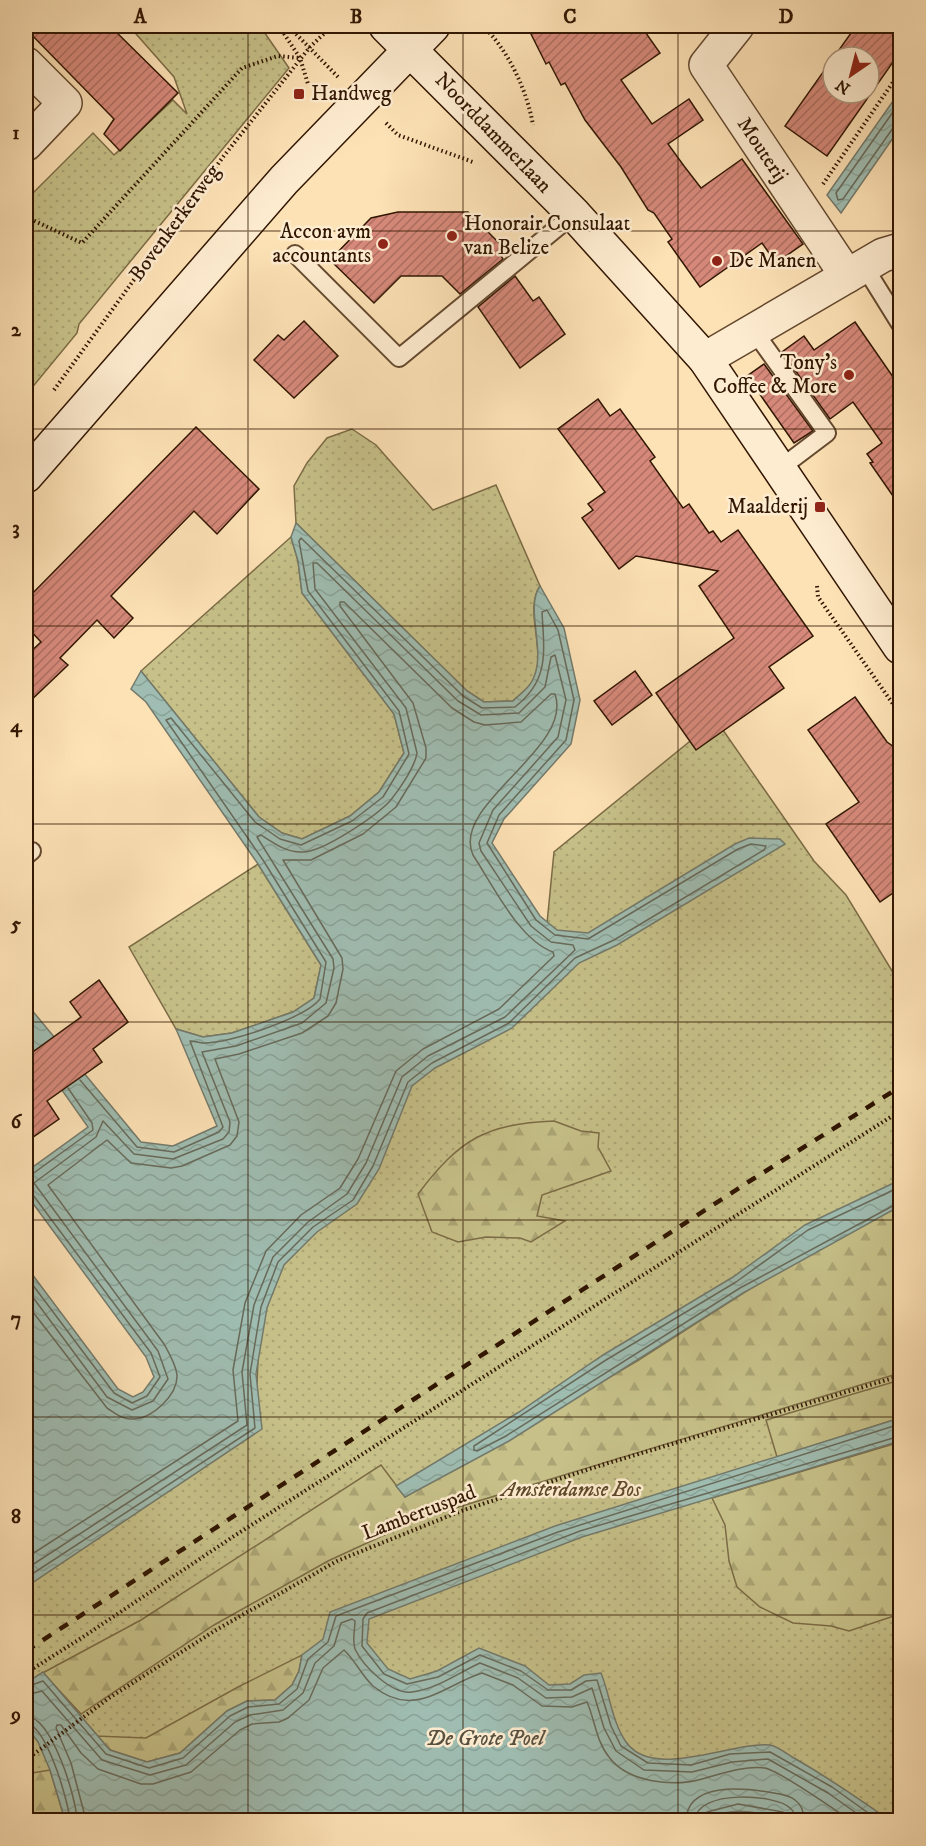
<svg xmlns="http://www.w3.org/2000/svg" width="926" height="1846" viewBox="0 0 926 1846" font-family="'IM FELL DW Pica',serif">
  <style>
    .grass { fill: url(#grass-dots); stroke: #7c6c46; stroke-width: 1.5 }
    .forest { fill: url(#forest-firs); stroke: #7c6c46; stroke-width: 1.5 }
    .water { fill: url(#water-waves); stroke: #737a6c; stroke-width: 1.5 }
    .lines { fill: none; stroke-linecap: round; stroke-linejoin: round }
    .shore { stroke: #686a5a; stroke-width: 1.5 }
    .building { fill: url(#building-hatch); stroke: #311602; stroke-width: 1.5 }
    .lane-casing { stroke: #64492f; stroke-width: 20 }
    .street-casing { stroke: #64492f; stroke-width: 36 }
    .secondary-casing { stroke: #311602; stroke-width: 36 }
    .path { stroke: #311602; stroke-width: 4; stroke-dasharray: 1.5 3; stroke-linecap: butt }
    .lane { stroke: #feecd0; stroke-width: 16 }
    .street { stroke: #feecd0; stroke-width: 33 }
    .secondary { stroke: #feecd0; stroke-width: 33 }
    .rail { stroke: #311602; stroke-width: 4.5; stroke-dasharray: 10 10; stroke-linecap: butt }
    .grid { fill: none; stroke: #311602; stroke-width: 1.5; stroke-opacity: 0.55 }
    .poi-dot { fill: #8f2418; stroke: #feecd0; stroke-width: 2 }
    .labels { text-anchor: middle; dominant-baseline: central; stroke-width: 5; stroke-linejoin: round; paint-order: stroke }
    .poi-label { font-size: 21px; fill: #311602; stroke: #feecd0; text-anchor: start }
    .street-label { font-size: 21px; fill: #311602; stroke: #feecd0 }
    .park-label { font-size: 21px; font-style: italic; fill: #5e492a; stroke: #feecd0 }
    .water-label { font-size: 22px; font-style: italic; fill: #585040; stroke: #feecd0 }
    .neatline { fill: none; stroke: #311602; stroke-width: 2 }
    .grid-label { font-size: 20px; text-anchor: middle; font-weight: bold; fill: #311602 }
  </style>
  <defs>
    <pattern id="grass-dots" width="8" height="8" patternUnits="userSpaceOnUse" patternTransform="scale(1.5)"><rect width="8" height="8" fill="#c7c189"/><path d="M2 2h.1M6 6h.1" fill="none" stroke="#aba575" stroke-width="1.8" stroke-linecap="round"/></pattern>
    <pattern id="forest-firs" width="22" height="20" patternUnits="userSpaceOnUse" patternTransform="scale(1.5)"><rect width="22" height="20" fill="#c7c189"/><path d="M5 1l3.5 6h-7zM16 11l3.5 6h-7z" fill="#aba575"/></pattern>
    <pattern id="water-waves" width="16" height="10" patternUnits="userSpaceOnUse" patternTransform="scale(1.5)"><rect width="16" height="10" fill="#9fbdb2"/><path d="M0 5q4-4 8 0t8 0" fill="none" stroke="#89a297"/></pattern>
    <pattern id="building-hatch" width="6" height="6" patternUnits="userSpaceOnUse" patternTransform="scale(1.5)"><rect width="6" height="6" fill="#d6897a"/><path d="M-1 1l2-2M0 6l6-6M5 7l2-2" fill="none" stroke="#ae6f62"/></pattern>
  </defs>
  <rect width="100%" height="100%" fill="#fde2b6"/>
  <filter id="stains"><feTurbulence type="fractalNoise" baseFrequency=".00333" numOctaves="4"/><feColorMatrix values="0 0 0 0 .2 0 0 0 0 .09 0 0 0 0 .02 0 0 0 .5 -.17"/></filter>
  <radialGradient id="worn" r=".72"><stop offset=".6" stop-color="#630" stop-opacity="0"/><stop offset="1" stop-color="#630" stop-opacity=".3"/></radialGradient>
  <g class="grass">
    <path d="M 129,26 L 260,26 L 289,68 L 79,324 L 77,333 L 26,395 L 26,200 L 93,133 L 114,155 L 173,100 L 187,114 L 174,77 Z"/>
    <path d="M 352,429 L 376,445 L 433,510 L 496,485 L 540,586 C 523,611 548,652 533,681 C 529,688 519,695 513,701 L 484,702 L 467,691 L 296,523 L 294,486 L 307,463 L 327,438 Z"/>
    <path d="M 291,537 L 298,561 L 302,593 L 394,714 L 404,753 L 379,792 L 350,816 L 302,839 L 282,833 L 259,817 L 141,671 Z"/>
    <path d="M 716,720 L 814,861 L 846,895 L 900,984 L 900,1820 L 26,1820 L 26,1587 L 257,1384 L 263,1240 L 440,1042 L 542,974 L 554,852 Z"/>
    <path d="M 258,864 L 321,965 L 314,998 L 293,1012 L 232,1033 L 203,1037 L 176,1029 L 129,947 Z"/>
  </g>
  <g class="forest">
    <path d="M 554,1121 L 581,1131 L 599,1133 L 598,1147 L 611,1171 L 542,1195 L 537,1216 L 565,1221 L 531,1242 L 520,1238 L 486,1237 L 458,1242 L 432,1232 L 418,1194 C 460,1139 485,1124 554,1121 Z"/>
    <path d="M 900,1206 L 900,1373 L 419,1519 L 328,1561 L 214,1625 L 81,1714 L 43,1673 L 37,1676 L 141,1620 L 381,1465 L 405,1497 L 637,1361 L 803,1255 Z"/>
    <path d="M 900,1380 L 900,1418 L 777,1457 L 766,1420 Z"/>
    <path d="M 900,1442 L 900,1614 L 849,1631 L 831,1626 L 793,1623 L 760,1607 L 737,1587 L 729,1561 L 725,1525 L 712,1498 Z"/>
    <path d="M 302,1655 L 299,1671 L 292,1685 L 275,1700 L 247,1701 L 227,1711 L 180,1753 L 147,1762 L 110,1750 L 96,1736 L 146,1738 L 238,1687 Z"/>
    <path d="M 50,1770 L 65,1820 L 26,1820 L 26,1774 Z"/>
    <path d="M 738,1810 L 792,1820 L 793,1820 L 704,1820 L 719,1813 Z"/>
  </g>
  <g class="water">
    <path d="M 900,91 L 900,128 L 841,213 L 827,195 Z"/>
    <path d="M 296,523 L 467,691 L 484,702 L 513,701 C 519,695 529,688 532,681 C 548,653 524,609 540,586 L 564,628 L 580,700 L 571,744 L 504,819 L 492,843 L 540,916 L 557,930 L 588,933 L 735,844 L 749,838 L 780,839 L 785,844 L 617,945 L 579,963 L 512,1028 L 435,1068 L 412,1086 L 379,1169 L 357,1204 L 317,1232 L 284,1265 L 267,1308 L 256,1374 L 262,1429 L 26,1587 L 26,1266 L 118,1389 L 133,1397 L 143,1392 L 154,1377 L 146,1357 L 26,1194 L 26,1172 L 88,1127 L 26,1039 L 26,1003 L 141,1142 L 173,1146 L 217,1126 L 176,1029 L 203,1037 L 232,1033 L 293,1012 L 314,998 L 321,965 L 258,864 L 146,702 L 131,689 L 141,671 L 259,817 L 282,833 L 302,839 L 350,816 L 379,792 L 404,753 L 394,714 L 302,593 L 298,561 L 291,537 Z"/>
    <path d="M 900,1180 L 900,1206 L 743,1293 L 509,1441 L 405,1497 L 396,1486 L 519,1412 L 603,1355 L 733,1277 L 805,1225 Z"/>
    <path d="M 900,1418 L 900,1441 L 582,1537 L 369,1619 L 367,1643 L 388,1669 L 410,1679 L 437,1671 L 479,1648 L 525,1666 L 549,1685 L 570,1684 L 584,1675 L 601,1673 C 610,1695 612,1722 626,1742 C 653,1781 732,1741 770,1745 C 777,1746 787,1754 794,1758 C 827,1777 858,1798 889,1820 C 858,1821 825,1825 794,1820 C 757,1815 741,1803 703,1820 L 65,1820 L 50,1770 L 38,1742 L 26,1726 L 26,1683 L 43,1672 L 110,1750 L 147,1762 L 180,1753 L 227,1711 L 247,1701 L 275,1700 L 292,1685 L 299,1671 L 302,1655 L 323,1639 L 330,1612 L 555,1526 Z"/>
  </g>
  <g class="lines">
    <g class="shore">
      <path d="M 900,102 L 836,193 L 838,200 L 843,199 L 893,128 L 900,125"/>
      <path d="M 26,1176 L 31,1175 L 93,1130 L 92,1123 L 68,1088"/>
      <path d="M 900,1187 L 808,1230 L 736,1282 L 606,1360 L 474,1446 L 474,1450 L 477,1451 L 506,1436 L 740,1288 L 900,1202"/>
      <path d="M 26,1192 L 33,1195 L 151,1353 L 160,1377 L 147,1396 L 132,1403 L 114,1393 L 26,1276"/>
      <path d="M 26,1288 L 107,1397 L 132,1410 L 153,1401 L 168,1379 L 158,1351 L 34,1183 L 96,1137 L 103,1121 L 134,1154 L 173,1159 L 223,1139 L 229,1132 L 230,1122 L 202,1052 L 236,1046 L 302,1023 L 326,1003 L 334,968 L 333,959 L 257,837 L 261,835 C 273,843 287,853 303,852 C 323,852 376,816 390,801 C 399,790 415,767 417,753 L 406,708 L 315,589 L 313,563 L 317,563 L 458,701 L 481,715 L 519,713 L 545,687 L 551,657 L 555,655 L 566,700 L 558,737 L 493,810 L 479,843 L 481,851 L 531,926 L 551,942 L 573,945 L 575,950 L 505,1017 L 428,1056 L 402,1077 L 366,1163 L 347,1194 L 308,1222 L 273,1257 L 254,1305 L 242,1372 L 247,1425 L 26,1569"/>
      <path d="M 26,1303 L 107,1408 C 115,1413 123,1420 133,1419 C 152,1419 178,1395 177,1375 C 176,1365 169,1353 164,1344 L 48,1185 L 107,1140 L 131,1163 L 171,1168 L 182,1166 L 230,1145 L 237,1136 L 239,1122 L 215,1059 L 239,1054 L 302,1033 L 328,1016 L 336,1003 L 343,969 L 342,958 L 283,860 L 311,860 L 363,834 L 396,807 L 426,758 L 426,748 L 413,703 L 340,606 L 340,602 L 344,602 L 452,708 L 474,722 L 485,725 L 521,722 L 551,694 L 555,694 C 574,749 450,804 473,855 C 492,884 519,940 553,952 L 554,956 L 499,1009 L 423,1049 L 396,1071 L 358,1159 L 340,1188 L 301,1215 L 266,1251 L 245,1303 L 233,1370 L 238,1421 L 26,1558"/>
      <path d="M 26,1578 L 255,1428 L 250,1374 L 261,1307 L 278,1262 L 313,1227 L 353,1200 L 373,1166 L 408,1082 L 432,1063 L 509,1023 L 575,958 L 614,940 L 764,850 L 766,846 L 751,844 L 738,849 L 588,939 L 555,935 L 536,920 L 487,843 L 499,815 L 566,740 L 574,700 L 558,630 L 547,610 L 542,612 C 544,651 550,680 515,707 L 482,708 L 463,696 L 301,538 L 299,541 L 308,591 L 399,711 L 409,754 L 383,797 L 352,821 L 301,845 L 280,839 L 255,822 L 171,718 L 166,720 L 263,860 L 326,962 L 320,999 C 305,1018 228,1044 203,1043 C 199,1043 195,1041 190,1041 L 223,1127 L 219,1132 L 174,1152 L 137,1147 L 80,1080"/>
      <path d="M 26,1687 L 43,1681 L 106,1754 L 149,1768 L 183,1758 L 230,1716 L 248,1707 L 279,1704 L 297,1689 L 308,1659 L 328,1642 L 336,1616 L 558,1532 L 900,1424"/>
      <path d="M 26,1695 L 42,1691 L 102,1760 L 150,1775 L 186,1765 L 235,1722 L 250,1715 L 283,1710 L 303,1693 L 315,1663 L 334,1646 L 341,1623 L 352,1619 L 355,1621 C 355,1629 352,1641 355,1649 C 363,1666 392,1695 412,1692 C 437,1689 458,1673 480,1663 L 518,1678 L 546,1698 L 572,1697 L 592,1688 L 604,1728 L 616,1751 L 644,1770 L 692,1772 L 732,1762 L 768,1759 L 828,1793 L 866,1820"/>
      <path d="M 26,1716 C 52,1717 76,1797 77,1820"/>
      <path d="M 26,1723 C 47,1726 68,1801 70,1820"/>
      <path d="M 86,1820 L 71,1763 L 56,1728 L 57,1725 L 61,1725 L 81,1753 L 98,1769 L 141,1784 L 153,1784 L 191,1772 L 240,1730 L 252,1724 L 279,1722 L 288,1718 L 309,1700 L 323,1668 L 344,1650 C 355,1660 362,1676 373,1686 C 414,1720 444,1685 482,1673 L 513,1685 L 542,1706 L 572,1707 L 587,1702 C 595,1720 596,1741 609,1757 C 628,1783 674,1787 702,1779 C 721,1774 745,1765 765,1768 C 780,1771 835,1810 850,1820"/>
      <path d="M 686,1820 C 688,1782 743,1788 768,1792 C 777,1794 788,1794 795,1800 C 802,1805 804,1812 804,1820"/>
      <path d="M 695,1820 C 697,1789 776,1794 790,1808 C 794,1811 795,1815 795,1820"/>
      <path d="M 703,1820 L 707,1812 L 738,1804 L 783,1812 L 788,1820"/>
      <path d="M 878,1820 L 832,1787 L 770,1752 L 730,1754 L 691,1765 L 648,1763 L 621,1746 L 611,1726 L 597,1680 L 586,1681 L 571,1690 L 548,1690 L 521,1671 L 480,1655 L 438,1677 L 407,1684 L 384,1674 L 362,1646 L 363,1619 L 367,1613 L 580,1531 L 900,1436"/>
    </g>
  </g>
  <g class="building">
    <path d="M 26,26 L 110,26 L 178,93 L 120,151 L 104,134 L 114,119 L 26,29 Z"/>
    <path d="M 527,26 L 641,26 L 660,53 L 621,80 L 652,124 L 689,99 L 703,120 L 668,144 L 684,166 L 701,188 L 742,159 L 803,244 L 776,263 L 762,243 L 700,287 L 668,242 L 672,239 L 654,213 L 648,210 L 621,167 L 585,120 L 565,83 L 561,85 L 549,62 L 546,64 Z"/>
    <path d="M 856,26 L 900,26 L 900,52 L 827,156 L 785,126 L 833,58 L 833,93 L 869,93 L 869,57 L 834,57 Z"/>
    <path d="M 398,212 L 468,212 L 505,249 L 500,254 L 503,259 L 460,294 L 442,276 L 401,276 L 374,303 L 330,260 L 371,218 Z"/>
    <path d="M 515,276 L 533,301 L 539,297 L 565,334 L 520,368 L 478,307 Z"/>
    <path d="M 304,321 L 338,356 L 294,398 L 254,360 L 278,335 L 284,340 Z"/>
    <path d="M 855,322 L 900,387 L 900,506 L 870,463 L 873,462 L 867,454 L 882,443 L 853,402 L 830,419 L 782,352 L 804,336 L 814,350 Z"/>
    <path d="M 764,364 L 813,431 L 794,443 L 747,376 Z"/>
    <path d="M 598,399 L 610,416 L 620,409 L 655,457 L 650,461 L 683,508 L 689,504 L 709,533 L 713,531 L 721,542 L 738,530 L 813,636 L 769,667 L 784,688 L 696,750 L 656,693 L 734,638 L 699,586 L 718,571 L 636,556 L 619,569 L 582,518 L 593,510 L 588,504 L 605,492 L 558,429 Z"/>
    <path d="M 196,427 L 259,489 L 217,534 L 194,511 L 111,596 L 133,618 L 114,638 L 97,620 L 60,658 L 68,665 L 26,705 L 26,656 L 41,642 L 26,626 L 26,600 Z"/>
    <path d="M 635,671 L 652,695 L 612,725 L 594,701 Z"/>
    <path d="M 855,697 L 887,742 L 894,747 L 900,762 L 900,888 L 880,902 L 826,824 L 859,802 L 808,730 Z"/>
    <path d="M 99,980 L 128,1022 L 93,1049 L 102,1062 L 47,1101 L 59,1119 L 26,1142 L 26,1057 L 81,1017 L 70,1002 Z"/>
  </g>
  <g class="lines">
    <defs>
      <g id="lane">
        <path d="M 295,254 L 399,358 L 574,214"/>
        <path d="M 864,266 L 900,324"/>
        <path d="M 754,331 L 827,433 L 778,470"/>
        <path d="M 26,856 L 32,851"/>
      </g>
      <g id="street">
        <path d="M 737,26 L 706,65 L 847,276"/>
        <path d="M 26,64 L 65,103 L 26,144"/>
        <path d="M 705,359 L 883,255 L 900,250"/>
      </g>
      <g id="secondary">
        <path d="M 386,26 L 574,214 L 705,359 L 900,647"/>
        <path d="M 26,476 L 284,180 L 433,26"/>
      </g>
    </defs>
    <use href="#lane" class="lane-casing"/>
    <use href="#street" class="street-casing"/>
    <use href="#secondary" class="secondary-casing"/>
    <g class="path">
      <path d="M 279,26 L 300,58 L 308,84"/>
      <path d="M 292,26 L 296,34 L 339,78"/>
      <path d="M 483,26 C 508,50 527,90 533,125"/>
      <path d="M 386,123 L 398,135 L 473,162"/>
      <path d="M 823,184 L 900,72"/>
      <path d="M 26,217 L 82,243 L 242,68 L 278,56 L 300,58"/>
      <path d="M 54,390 L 223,157 L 310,47 L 332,26"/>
      <path d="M 817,586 L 818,597 L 900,714"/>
      <path d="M 26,1673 L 83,1637 L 231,1538 L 900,1111"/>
      <path d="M 26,1760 L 109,1698 L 216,1630 L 337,1561 L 461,1511 L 605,1464 L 900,1376"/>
    </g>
    <use href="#lane" class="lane"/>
    <use href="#street" class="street"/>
    <use href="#secondary" class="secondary"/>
    <path class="rail" d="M 26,1651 L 753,1179 L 900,1087"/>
  </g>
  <path class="grid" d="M 248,26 L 248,1820M 463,26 L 463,1820M 678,26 L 678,1820M 26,231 L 900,231M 26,429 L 900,429M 26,626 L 900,626M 26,824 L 900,824M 26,1022 L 900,1022M 26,1220 L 900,1220M 26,1417 L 900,1417M 26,1615 L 900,1615"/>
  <g class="poi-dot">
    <rect x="293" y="88" width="12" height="12" rx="3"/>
    <circle cx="452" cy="236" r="6"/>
    <circle cx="383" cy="244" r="6"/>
    <circle cx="717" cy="261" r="6"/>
    <circle cx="849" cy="375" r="6"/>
    <rect x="814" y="501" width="12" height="12" rx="3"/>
  </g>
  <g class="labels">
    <g class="poi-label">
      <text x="311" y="94">Handweg</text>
      <text x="464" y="224">Honorair Consulaat<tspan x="464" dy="24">van Belize</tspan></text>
      <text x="371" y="232" text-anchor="end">Accon avm<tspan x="371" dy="24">accountants</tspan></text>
      <text x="729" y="261">De Manen</text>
      <text x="837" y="363" text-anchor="end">Tony's<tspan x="837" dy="24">Coffee &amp; More</tspan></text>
      <text x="808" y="507" text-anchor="end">Maalderij</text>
    </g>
    <g class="street-label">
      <text transform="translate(493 133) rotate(46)">Noorddammerlaan</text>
      <text transform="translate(762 150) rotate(56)">Mouterij</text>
      <text transform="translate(175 223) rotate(-54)">Bovenkerkerweg</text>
      <text transform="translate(419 1513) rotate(-21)">Lambertuspad</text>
    </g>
    <g class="park-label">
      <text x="571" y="1490">Amsterdamse Bos</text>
    </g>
    <g class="water-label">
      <text x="485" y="1738">De Grote Poel</text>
    </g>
  </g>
  <rect width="926" height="1846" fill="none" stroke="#fde2b6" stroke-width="66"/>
  <g transform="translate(851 75) rotate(215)"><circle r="28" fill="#feecd0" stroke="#ac967e" stroke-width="1.5"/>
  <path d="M0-4.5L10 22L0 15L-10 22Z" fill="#8f2418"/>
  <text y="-9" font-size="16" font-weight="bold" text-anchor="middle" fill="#311602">N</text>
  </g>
  <rect x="33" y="33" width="860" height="1780" class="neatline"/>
  <g class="grid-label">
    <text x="140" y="23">A</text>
    <text x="356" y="23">B</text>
    <text x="570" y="23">C</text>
    <text x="786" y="23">D</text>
    <text x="16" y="139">1</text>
    <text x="16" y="336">2</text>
    <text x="16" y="534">3</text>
    <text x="16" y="732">4</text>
    <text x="16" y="930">5</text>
    <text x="16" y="1128">6</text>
    <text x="16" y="1325">7</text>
    <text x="16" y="1523">8</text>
    <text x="16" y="1721">9</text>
  </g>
  <rect width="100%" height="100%" filter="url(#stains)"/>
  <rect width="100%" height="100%" fill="url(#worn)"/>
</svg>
